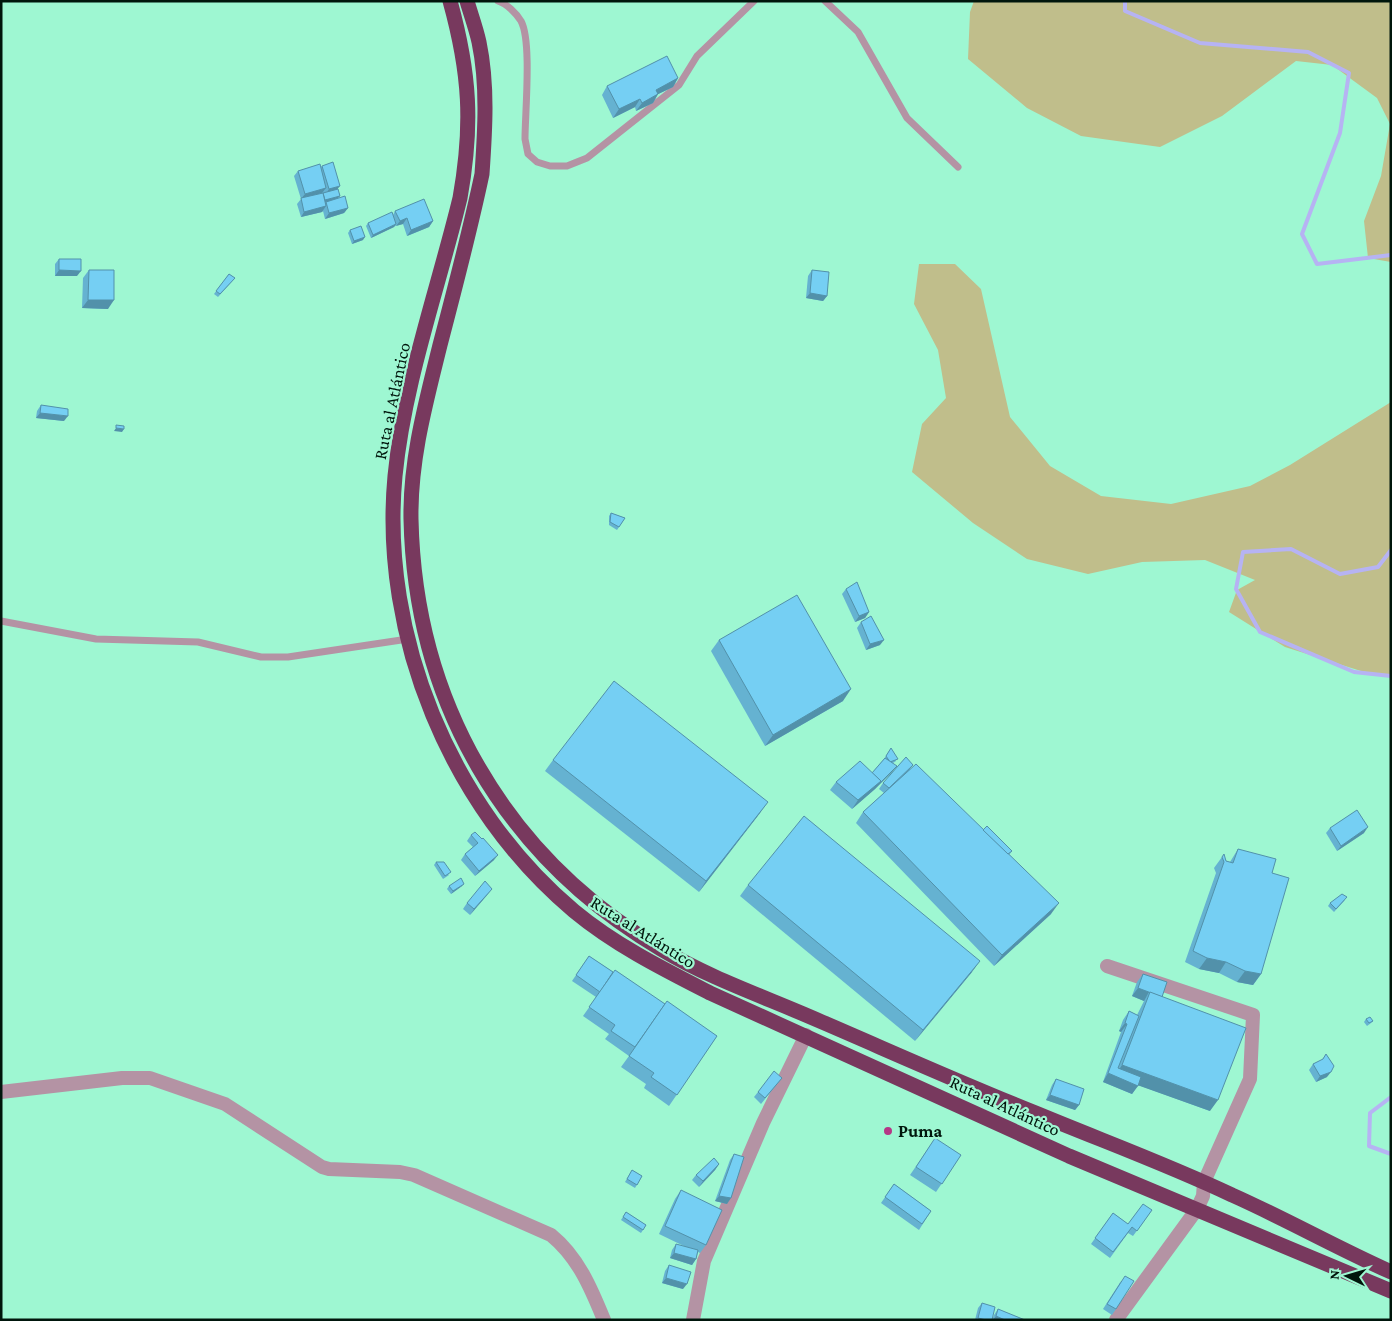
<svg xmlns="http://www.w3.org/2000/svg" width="1392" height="1321" viewBox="0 0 1392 1321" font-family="'Crimson Pro',serif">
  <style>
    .green { fill: #c0be8b }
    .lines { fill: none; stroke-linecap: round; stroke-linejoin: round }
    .stream { stroke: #b6b3f3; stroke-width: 4 }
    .lane { stroke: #b493a4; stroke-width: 7 }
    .street { stroke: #b493a4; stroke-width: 14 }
    .highway { stroke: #78395e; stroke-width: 15 }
    .wall { fill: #65b2d1 }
    .shaded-wall { fill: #5291aa }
    .building { fill: #75cff3; stroke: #5291aa }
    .poi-dot { fill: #b53786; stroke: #9ef7d2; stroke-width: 2 }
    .labels { text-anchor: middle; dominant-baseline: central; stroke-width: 4.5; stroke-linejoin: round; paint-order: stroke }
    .street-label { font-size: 18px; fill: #00160c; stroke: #9ef7d2 }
    .poi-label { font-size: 18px; font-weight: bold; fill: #00160c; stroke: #9ef7d2; text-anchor: start }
  </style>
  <rect width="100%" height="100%" fill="#9ef7d2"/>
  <g class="green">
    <path d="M 974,1 L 1391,1 L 1391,262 L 1368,258 L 1364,221 L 1381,176 L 1390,124 L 1377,98 L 1332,65 L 1296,61 L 1222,116 L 1160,147 L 1081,136 L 1027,108 L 968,59 L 970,12 Z"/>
    <path d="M 919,264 L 955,264 L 981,289 L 1010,417 L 1050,466 L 1101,496 L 1171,504 L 1250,486 L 1290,465 L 1391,402 L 1391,677 L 1361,671 L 1285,647 L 1229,612 L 1237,590 L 1255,580 L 1205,560 L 1142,562 L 1088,574 L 1027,559 L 973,523 L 912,472 L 922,424 L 946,398 L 938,350 L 914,304 Z"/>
  </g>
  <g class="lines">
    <g class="stream">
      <path d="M 1125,1 L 1125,11 L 1200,43 L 1308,52 L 1349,73 L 1340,133 L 1302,234 L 1317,264 L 1391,255"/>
      <path d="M 1391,550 L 1378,567 L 1340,574 L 1291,549 L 1243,552 L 1236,589 L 1260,632 L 1354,672 L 1391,676"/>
      <path d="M 1391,1097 L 1370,1113 L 1369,1146 L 1391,1154"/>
    </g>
    <g class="lane">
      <path d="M 498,1 C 507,4 516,13 521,21 C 532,41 525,113 525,139 L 528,154 L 537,162 L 550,166 L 567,166 L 587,158 L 679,85 L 697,56 L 754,1"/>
      <path d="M 825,1 L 858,32 L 907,118 L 958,167"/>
      <path d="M 1,621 L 96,639 L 198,642 L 261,657 L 288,657 L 408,639"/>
    </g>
    <g class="street">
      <path d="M 1107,966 L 1253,1015 L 1250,1079 L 1204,1182 L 1203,1196 L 1197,1209 L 1116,1320"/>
      <path d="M 1,1092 L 122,1078 L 150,1078 L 225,1104 L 322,1167 L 329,1169 L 400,1172 L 414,1175 L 551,1235 C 578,1257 591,1288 604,1320"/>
      <path d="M 693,1320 L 704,1261 L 763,1123 L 806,1035"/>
    </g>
    <g class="highway">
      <path d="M 450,1 C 470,73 473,125 460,198 C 438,289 404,383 395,476 C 380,636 451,808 574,911 C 615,945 663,969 710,993 L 1069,1156 L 1391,1291"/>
      <path d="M 467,1 C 471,15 476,28 479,42 C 488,85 485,131 482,174 C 470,231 455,288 440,345 C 426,402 410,459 411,519 C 415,701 504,856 661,949 C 711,979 768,998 822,1022 C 894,1053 965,1085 1038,1114 C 1103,1141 1169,1165 1232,1195 C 1286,1219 1337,1248 1391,1272"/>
    </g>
  </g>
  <g class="wall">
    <path d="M 678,78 L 673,87 L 658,94 L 653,103 L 636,111 L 635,107 L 613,118 L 602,95 L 607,86 Z"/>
    <path d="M 322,166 L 338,189 L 340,196 L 338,198 L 348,208 L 344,213 L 325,219 L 323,211 L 322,212 L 301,217 L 297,204 L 301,199 L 294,176 L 298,171 L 321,167 Z"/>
    <path d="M 395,211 L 433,221 L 429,227 L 407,236 L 403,224 L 395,226 L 394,227 L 371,238 L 366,226 L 368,223 L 393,215 Z"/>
    <path d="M 350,230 L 363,240 L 352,244 L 348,233 Z"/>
    <path d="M 59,259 L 77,276 L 55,276 L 55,264 Z"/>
    <path d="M 89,270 L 108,309 L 82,308 L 83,278 Z"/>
    <path d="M 812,270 L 827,296 L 823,301 L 806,298 L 808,276 Z"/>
    <path d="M 229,274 L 235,278 L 218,297 L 214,294 Z"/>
    <path d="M 41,405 L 64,421 L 36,418 L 37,411 Z"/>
    <path d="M 611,513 L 625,518 L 617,530 L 609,525 L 609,516 Z"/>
    <path d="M 846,589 L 869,612 L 865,618 L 855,622 L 842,594 Z"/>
    <path d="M 861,622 L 880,645 L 866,650 L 857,628 Z"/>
    <path d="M 719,640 L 843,701 L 765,746 L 711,651 Z"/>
    <path d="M 891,748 L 896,761 L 893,763 L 893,771 L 875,789 L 852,809 L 830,790 L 836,782 L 872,773 L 884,759 Z"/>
    <path d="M 553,760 L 760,813 L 699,892 L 545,771 Z"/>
    <path d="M 913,765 L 910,769 L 983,830 L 1012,851 L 1009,855 L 1051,914 L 994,966 L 856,823 L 863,812 L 884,793 L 879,789 L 883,783 Z"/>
    <path d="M 1330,828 L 1364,833 L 1337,851 L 1326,833 Z"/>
    <path d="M 471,835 L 494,860 L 475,876 L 461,860 L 465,854 L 473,847 L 467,841 Z"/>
    <path d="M 1238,849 L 1272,873 L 1261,974 L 1253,985 L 1237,982 L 1219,973 L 1199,969 L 1185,962 L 1216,873 L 1214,868 L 1222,857 L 1226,861 L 1230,862 Z"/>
    <path d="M 436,862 L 449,875 L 443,879 L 434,865 Z"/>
    <path d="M 748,885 L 972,972 L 915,1041 L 740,896 Z"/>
    <path d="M 449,886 L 462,886 L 451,894 L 447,889 Z"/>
    <path d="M 488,894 L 470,915 L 463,909 L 467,903 Z"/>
    <path d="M 1345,900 L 1334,912 L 1328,906 L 1330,903 Z"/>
    <path d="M 589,956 L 613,972 L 717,1036 L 669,1106 L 644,1088 L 646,1084 L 621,1067 L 629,1056 L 605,1039 L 609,1034 L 583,1016 L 600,992 L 596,997 L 572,981 Z"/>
    <path d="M 1143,974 L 1162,997 L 1210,1111 L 1138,1085 L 1132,1094 L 1103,1082 L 1121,1032 L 1119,1031 L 1123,1020 L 1129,1011 L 1137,1015 L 1144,1001 L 1132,996 L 1137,982 Z"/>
    <path d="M 1366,1019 L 1373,1021 L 1371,1023 L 1367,1026 L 1364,1022 Z"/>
    <path d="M 1326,1054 L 1327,1077 L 1316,1082 L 1309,1070 L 1313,1064 L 1322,1060 Z"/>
    <path d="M 782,1078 L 761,1104 L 754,1097 L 758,1092 Z"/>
    <path d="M 1056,1079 L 1079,1105 L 1075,1110 L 1046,1100 L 1052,1085 Z"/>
    <path d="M 930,1146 L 961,1155 L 936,1192 L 910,1175 Z"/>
    <path d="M 734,1154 L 727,1204 L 715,1201 L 730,1160 Z"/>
    <path d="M 719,1164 L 715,1170 L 699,1187 L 692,1180 L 696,1175 Z"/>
    <path d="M 632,1170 L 642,1176 L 635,1188 L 625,1182 Z"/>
    <path d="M 894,1184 L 931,1211 L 919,1230 L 881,1203 Z"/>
    <path d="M 681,1190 L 706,1245 L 700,1253 L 698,1252 L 696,1259 L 692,1265 L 670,1258 L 672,1250 L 676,1244 L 688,1248 L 659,1234 L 675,1199 Z"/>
    <path d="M 1152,1210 L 1133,1236 L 1128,1233 L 1110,1258 L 1091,1244 L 1113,1213 L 1128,1224 Z"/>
    <path d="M 626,1212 L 646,1225 L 641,1233 L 621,1220 Z"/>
    <path d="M 669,1265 L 683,1289 L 662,1283 L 665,1271 Z"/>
    <path d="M 1121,1281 L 1116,1309 L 1112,1315 L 1103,1309 Z"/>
    <path d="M 982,1303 L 992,1320 L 975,1320 L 978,1308 Z"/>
    <path d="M 998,1309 L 1025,1320 L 992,1320 L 994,1315 Z"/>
  </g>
  <g class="shaded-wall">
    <path d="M 678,78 L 673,87 L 650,98 L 656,90 Z"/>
    <path d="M 658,94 L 653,103 L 636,111 L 642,103 Z"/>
    <path d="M 640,99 L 635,107 L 613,118 L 619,109 Z"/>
    <path d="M 340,186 L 336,191 L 325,195 L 329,189 Z"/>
    <path d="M 326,188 L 322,193 L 301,199 L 305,194 Z"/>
    <path d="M 340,196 L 338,198 L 323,203 L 325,200 Z"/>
    <path d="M 326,206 L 322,212 L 301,217 L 304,212 Z"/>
    <path d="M 348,208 L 344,213 L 325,219 L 329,213 Z"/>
    <path d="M 407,218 L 403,224 L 396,226 L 400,221 Z"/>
    <path d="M 433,221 L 429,227 L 407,236 L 411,230 Z"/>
    <path d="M 396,224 L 394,227 L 371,238 L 373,235 Z"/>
    <path d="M 365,237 L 363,240 L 352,244 L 354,241 Z"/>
    <path d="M 59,270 L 81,271 L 77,276 L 55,276 Z"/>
    <path d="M 810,293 L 827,296 L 823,301 L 806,298 Z"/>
    <path d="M 88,300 L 114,300 L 108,309 L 82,308 Z"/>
    <path d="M 40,413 L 68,416 L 64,421 L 36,418 Z"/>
    <path d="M 116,428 L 124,429 L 122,432 L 114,431 Z"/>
    <path d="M 869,612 L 865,618 L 855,622 L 859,616 Z"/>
    <path d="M 884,640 L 880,645 L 866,650 L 870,644 Z"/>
    <path d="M 851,689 L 843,701 L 765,746 L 773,735 Z"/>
    <path d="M 897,766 L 893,771 L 875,789 L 852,809 L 858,800 Z"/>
    <path d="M 768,802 L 760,813 L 699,892 L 706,881 Z"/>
    <path d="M 1368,827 L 1364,833 L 1337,851 L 1341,846 Z"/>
    <path d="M 498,855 L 494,860 L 475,876 L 479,871 Z"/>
    <path d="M 464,884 L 462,886 L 451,894 L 453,891 Z"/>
    <path d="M 492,889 L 488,894 L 470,915 L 474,909 Z"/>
    <path d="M 1059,903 L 1051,914 L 994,966 L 1002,955 Z"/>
    <path d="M 1207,958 L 1226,962 L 1219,973 L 1199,969 Z"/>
    <path d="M 980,961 L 972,972 L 915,1041 L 923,1030 Z"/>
    <path d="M 1245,971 L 1261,974 L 1253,985 L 1237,982 Z"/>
    <path d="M 1138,988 L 1149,992 L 1144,1001 L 1132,996 Z"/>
    <path d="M 1125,1023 L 1127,1024 L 1121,1032 L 1119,1031 Z"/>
    <path d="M 1122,1065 L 1218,1100 L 1210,1111 L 1126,1081 L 1138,1086 L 1132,1094 L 1103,1082 L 1108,1073 L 1115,1076 Z"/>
    <path d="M 1331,1072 L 1327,1077 L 1316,1082 L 1320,1076 Z"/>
    <path d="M 1050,1095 L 1079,1105 L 1075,1110 L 1046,1100 Z"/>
    <path d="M 719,1164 L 715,1170 L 699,1187 L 703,1181 Z"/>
    <path d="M 719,1196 L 731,1198 L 727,1204 L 715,1201 Z"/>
    <path d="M 674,1253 L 696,1259 L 692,1265 L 670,1258 Z"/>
    <path d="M 666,1278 L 687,1284 L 683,1289 L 662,1283 Z"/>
    <path d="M 996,1316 L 1005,1320 L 993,1320 Z"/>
  </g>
  <g class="building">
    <path d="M 667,56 L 678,78 L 656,90 L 658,94 L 642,103 L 640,99 L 619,109 L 607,86 Z"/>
    <path d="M 333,162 L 340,186 L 329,189 L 322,166 Z"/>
    <path d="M 320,164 L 326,188 L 305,194 L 298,171 Z"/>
    <path d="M 338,189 L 340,196 L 325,200 L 323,193 Z"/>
    <path d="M 323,193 L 326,206 L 304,212 L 301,198 Z"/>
    <path d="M 345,196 L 348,208 L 329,213 L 326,202 Z"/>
    <path d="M 424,199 L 433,221 L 411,230 L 407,218 L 400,221 L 395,211 Z"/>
    <path d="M 392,212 L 396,224 L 373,235 L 368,223 Z"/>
    <path d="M 361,226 L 365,237 L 354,241 L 350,230 Z"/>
    <path d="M 59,259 L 81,259 L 81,271 L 59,270 Z"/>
    <path d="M 89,270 L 114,270 L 114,300 L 88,300 Z"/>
    <path d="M 812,270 L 829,272 L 827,296 L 810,293 Z"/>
    <path d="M 229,274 L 235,278 L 220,294 L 216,291 Z"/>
    <path d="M 41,405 L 68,409 L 68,416 L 40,413 Z"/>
    <path d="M 116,425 L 124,426 L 124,429 L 116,428 Z"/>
    <path d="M 611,513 L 625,518 L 619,527 L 610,522 Z"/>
    <path d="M 857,582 L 869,612 L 859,616 L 846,589 Z"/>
    <path d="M 797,595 L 851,689 L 773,735 L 719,640 Z"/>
    <path d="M 871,616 L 884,640 L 870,644 L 861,622 Z"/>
    <path d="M 614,681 L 768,802 L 706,881 L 553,760 Z"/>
    <path d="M 891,748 L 898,759 L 890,762 L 886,756 Z"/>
    <path d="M 906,757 L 913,765 L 889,788 L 883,783 Z"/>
    <path d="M 885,758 L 897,766 L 879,784 L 881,781 L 872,773 Z"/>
    <path d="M 860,761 L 881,781 L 858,800 L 836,782 Z"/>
    <path d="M 916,764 L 1059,903 L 1002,955 L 863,812 Z"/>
    <path d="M 1357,810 L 1368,827 L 1341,846 L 1330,828 Z"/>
    <path d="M 804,816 L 980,961 L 923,1030 L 748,885 Z"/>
    <path d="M 987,826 L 1012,851 L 1008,854 L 983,830 Z"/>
    <path d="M 475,832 L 482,839 L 483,838 L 498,855 L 479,871 L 465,854 L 478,843 L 471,835 Z"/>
    <path d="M 1238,849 L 1276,859 L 1272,873 L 1289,878 L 1261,974 L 1245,971 L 1226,962 L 1207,958 L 1193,951 L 1224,862 L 1222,857 L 1224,854 L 1226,861 L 1233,863 Z"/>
    <path d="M 436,862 L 444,862 L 451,872 L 445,876 Z"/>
    <path d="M 461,878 L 464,884 L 453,891 L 449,886 Z"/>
    <path d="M 485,881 L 492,889 L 474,909 L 467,903 Z"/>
    <path d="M 1342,894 L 1347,897 L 1336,909 L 1330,903 Z"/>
    <path d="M 589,956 L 613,972 L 600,992 L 576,975 Z"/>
    <path d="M 615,970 L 665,1004 L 635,1047 L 611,1031 L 615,1025 L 589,1007 Z"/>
    <path d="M 1143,974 L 1167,982 L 1162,997 L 1138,988 Z"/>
    <path d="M 1150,992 L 1246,1028 L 1218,1100 L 1122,1065 Z"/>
    <path d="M 667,1001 L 717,1036 L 677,1095 L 651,1077 L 654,1073 L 629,1056 Z"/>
    <path d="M 1129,1011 L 1139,1016 L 1118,1068 L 1141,1077 L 1138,1086 L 1108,1073 L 1127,1024 L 1125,1023 Z"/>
    <path d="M 1370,1017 L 1373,1021 L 1369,1023 L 1366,1019 Z"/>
    <path d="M 1326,1054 L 1334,1066 L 1331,1072 L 1320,1076 L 1313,1064 L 1323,1059 Z"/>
    <path d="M 774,1071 L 782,1078 L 765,1098 L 758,1092 Z"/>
    <path d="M 1056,1079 L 1084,1089 L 1079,1105 L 1050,1095 Z"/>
    <path d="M 935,1138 L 961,1155 L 942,1184 L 916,1167 Z"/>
    <path d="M 734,1154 L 744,1157 L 731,1198 L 719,1196 Z"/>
    <path d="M 714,1158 L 719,1164 L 703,1181 L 696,1175 Z"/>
    <path d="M 632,1170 L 642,1176 L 637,1185 L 627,1179 Z"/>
    <path d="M 894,1184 L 931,1211 L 922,1224 L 885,1197 Z"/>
    <path d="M 681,1190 L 722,1210 L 706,1245 L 665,1226 Z"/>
    <path d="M 1143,1204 L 1152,1210 L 1137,1231 L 1132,1227 L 1113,1252 L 1095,1238 L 1113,1213 L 1128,1224 Z"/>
    <path d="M 626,1212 L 646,1225 L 643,1230 L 623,1217 Z"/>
    <path d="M 676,1244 L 698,1250 L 696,1259 L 674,1253 Z"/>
    <path d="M 669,1265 L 691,1272 L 687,1284 L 666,1278 Z"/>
    <path d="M 1125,1276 L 1134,1281 L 1116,1309 L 1107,1304 Z"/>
    <path d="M 982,1303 L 995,1307 L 992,1320 L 986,1320 L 978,1318 Z"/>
    <path d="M 998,1309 L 1025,1320 L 1005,1320 L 996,1316 Z"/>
  </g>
  <circle class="poi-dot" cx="888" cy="1131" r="5"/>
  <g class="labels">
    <g class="street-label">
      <text transform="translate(392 401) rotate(-78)">Ruta al Atlántico</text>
      <text transform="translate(643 932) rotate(32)">Ruta al Atlántico</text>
      <text transform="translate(1005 1106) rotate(25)">Ruta al Atlántico</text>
    </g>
    <g class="poi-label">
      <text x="898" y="1131">Puma</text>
    </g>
  </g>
  <rect width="1392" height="1321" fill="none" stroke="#00160c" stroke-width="5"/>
  <g transform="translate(1347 1276) rotate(275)" stroke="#9ef7d2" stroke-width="4" paint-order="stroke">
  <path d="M0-4L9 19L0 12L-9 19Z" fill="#00160c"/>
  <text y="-8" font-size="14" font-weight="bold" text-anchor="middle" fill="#00160c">N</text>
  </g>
</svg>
